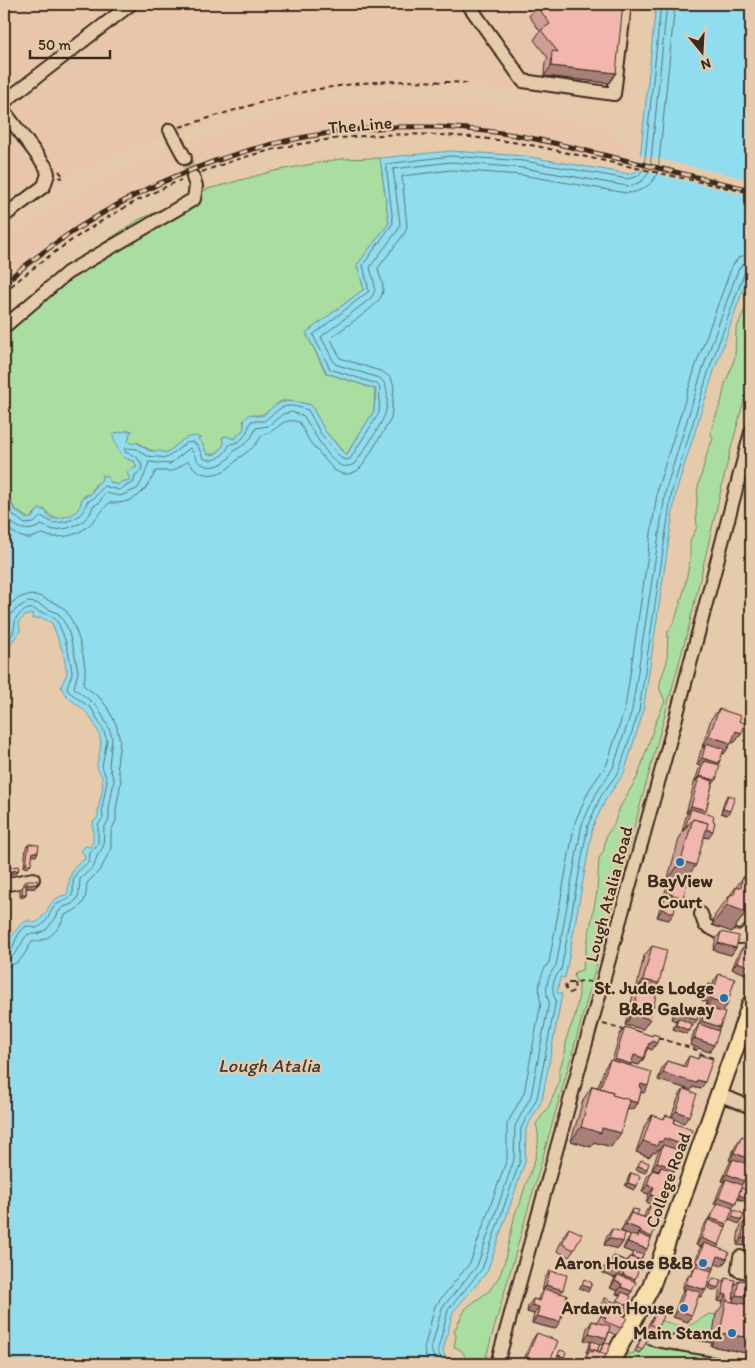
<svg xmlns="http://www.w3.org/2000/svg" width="755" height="1368" viewBox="0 0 755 1368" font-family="Itim,sans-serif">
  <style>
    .built { fill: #e9c5ac }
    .green { fill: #aadea1; stroke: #728460 }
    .water { fill: #90ddf0; stroke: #6e959c }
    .pier { fill: #e5cbac }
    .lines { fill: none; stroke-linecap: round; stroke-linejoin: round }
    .shore { stroke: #5d7272; stroke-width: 1 }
    .minor-tunnel { stroke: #c3ab90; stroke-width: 12; stroke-dasharray: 12 6; stroke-linecap: butt }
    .minor-casing { stroke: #3b2a1e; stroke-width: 16 }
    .major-casing { stroke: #3b2a1e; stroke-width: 20 }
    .path { stroke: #3b2a1e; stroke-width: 2; stroke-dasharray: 5 4; stroke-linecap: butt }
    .minor { stroke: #e5cbac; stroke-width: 12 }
    .major { stroke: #f8deab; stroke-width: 16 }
    .rail-casing { stroke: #3b2a1e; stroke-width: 5 }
    .rail { stroke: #e5cbac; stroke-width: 3; stroke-dasharray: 9; stroke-linecap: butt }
    .wall { fill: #cf9d95; stroke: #3b2a1e }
    .shaded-wall { fill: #a97f79; stroke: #3b2a1e }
    .building { fill: #f1b6ad; stroke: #3b2a1e }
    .poi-dot { fill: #1f6fb2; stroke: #e5cbac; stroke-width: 2 }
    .labels { text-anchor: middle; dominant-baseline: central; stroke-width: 4.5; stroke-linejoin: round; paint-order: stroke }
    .street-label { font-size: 18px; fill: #3b2a1e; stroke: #e5cbac }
    .poi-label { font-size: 18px; font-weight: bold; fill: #3b2a1e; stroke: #e5cbac; text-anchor: end }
    .water-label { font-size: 19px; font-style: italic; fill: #443c33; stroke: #e5cbac }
  </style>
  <rect width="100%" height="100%" fill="#e5cbac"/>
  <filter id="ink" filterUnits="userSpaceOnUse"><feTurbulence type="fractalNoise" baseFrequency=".02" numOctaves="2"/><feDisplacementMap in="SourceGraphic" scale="10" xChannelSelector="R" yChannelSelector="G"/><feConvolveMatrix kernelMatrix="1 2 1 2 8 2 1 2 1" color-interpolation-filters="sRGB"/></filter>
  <g filter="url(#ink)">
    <g class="built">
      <path d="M 4,4 L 636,4 L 624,107 L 521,92 L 421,83 L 370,86 L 322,92 L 262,106 L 143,144 L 112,157 L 91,172 L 85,165 L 4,227 Z"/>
      <path d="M 421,100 L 475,102 L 529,110 L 609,127 L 616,140 L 631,152 L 629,161 L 628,165 L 504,139 L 418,133 L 391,133 L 337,137 L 274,147 L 207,168 L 153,190 L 126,204 L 49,253 L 4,288 L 4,241 L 44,212 L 94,183 L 132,165 L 194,140 L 267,116 L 344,102 Z"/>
    </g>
    <g class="green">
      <path d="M 380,158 L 389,223 L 357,265 L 364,289 L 306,333 L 326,373 L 375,389 L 374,411 L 346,455 L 325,431 L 311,405 C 301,402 291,401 281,401 C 271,408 263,419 250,414 L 243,421 C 247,429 240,434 234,439 L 225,436 L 222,438 L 224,444 C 220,451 215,456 207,454 L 202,443 L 197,439 L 200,438 C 184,432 178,447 165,453 L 161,451 L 159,452 C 148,450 146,448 137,442 L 134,444 L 130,443 L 128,441 L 130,433 L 132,431 L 129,430 L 121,433 L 115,433 L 113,436 C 117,448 120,459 134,461 L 137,467 L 128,472 L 130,480 L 121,482 L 118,485 L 110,482 L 108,477 L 102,475 C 102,482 100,482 95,485 L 90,495 L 86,495 L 82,498 L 80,508 L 78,509 L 76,513 C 66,517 52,523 46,510 L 39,509 L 29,519 L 16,510 L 12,504 L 12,501 L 8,498 L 4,493 L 4,317 L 57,273 L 140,219 L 208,189 L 274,171 L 340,159 Z"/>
      <path d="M 751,299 L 751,367 L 746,386 L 747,389 L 729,456 L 689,626 L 667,707 L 574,1047 L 484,1364 L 466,1364 C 465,1355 464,1350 454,1347 L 456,1337 L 454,1331 L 466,1308 L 489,1291 L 499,1277 L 504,1264 L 516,1210 L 520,1205 C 525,1178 545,1151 536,1124 L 549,1106 L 559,1083 L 559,1071 L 565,1053 L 567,1036 L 575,1016 L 579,995 L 579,985 L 574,977 L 575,972 L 582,970 L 597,892 L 599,858 L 604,850 L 606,836 L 614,824 L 620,807 L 638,776 L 656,721 L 665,701 L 660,690 L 660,682 L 667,662 L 668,632 L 675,620 L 683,594 L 690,561 L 690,541 L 697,527 L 696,512 L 698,487 L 708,450 L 713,439 L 711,434 L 712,427 L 722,399 L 725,384 L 731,369 L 735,357 L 736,330 L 744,311 Z"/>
      <path d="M 709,1314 L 751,1320 L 751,1364 L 620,1364 L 625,1355 L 634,1353 L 652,1318 L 686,1328 Z"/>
    </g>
    <path class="water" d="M 656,4 L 751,4 L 751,267 L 714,371 L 676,492 L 643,712 L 624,773 L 606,799 L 593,826 L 565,978 L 560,977 L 557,993 L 562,994 L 542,1100 L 526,1129 L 525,1162 L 487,1272 L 453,1312 L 443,1351 L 448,1364 L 4,1364 L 4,948 L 8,946 L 9,939 C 13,936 13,934 16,930 C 18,926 24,923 28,920 L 35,923 C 50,916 46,898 66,895 L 68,892 C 68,879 72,865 85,859 L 84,854 L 81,851 L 85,846 L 90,847 L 93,843 L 93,822 L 98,817 C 97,804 105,791 102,778 C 101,773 96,769 97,764 C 102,743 103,739 92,720 C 84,705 67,702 61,687 L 67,673 L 63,652 L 52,623 L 42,618 L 32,619 L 33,613 L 25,616 L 19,621 L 20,631 L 11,643 L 4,645 L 4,494 L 7,498 L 12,501 L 11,504 L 15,510 L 26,519 L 32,518 L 39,509 L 46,511 L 48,516 L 53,519 C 70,516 79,516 82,498 L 86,497 L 86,495 L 90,495 L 96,486 L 95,485 C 100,482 102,482 102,475 L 108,477 L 110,482 L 118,485 L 121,482 L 130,480 L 127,472 L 137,467 L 134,461 C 120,459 117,448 113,436 L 115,433 C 121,433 127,430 133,431 L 130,433 L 128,441 L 130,443 L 134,444 L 136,442 L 149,451 L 161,451 L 165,453 C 178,448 184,431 201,438 L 198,439 L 202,443 L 207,454 C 215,457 220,451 224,444 L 222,438 L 226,436 L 234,439 C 241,434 246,429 244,420 L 250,414 L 256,416 L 263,416 C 280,398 289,400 311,405 L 325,431 L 346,456 L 374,411 L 376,389 L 327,373 L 306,333 L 364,289 L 357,265 L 389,223 L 380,158 L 451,151 L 524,156 L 629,174 L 635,172 L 639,168 Z"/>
    <path class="pier" d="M 638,154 L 751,180 L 751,196 L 634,169 L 637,167 Z"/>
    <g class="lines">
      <g class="shore">
        <path d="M 4,502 L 12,514 L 25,524 L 34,523 L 41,516 L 53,523 C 69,522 83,519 87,502 L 94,498 L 104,486 L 119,490 L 134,482 L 135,475 L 141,471 L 142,465 L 137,457 L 125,452 L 125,448 L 137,449 L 147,456 L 167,458 L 186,443 L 193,442 L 198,446 L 203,458 C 216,464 224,455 230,444 C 244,443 247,432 251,421 L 264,421 C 283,406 283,402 308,410 L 321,434 L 341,458 L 345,460 L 350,459 L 379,413 L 380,388 L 377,384 L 330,369 L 313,335 L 369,291 L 363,265 L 393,223 L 386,164 L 451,156 L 524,161 L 628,179 L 638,176 L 644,168 L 661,4"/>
        <path d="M 4,514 C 13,527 27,535 41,525 L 54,530 L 68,528 L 81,523 L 90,514 L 93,506 L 99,503 L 105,493 L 120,496 L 137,489 C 143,481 146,471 149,462 L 170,464 L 190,448 C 195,453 195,461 202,464 C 210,469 221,466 228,459 C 231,457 232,452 235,450 C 246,444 251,440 256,428 L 268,426 L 283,414 L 291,412 L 304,416 C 310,427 330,462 342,466 C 347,467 350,466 354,464 C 361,456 382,424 385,414 C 388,403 390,384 379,378 L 335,364 L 321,337 L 371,298 C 379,288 372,278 370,267 L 398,230 L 400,224 L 393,169 L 451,162 L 523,168 L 627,186 C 638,185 647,179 650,169 L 667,4"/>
        <path d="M 4,525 C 12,532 20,539 31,538 C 35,537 39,534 42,534 C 45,534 49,537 53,537 C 84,538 92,522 109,503 C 136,504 144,493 156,471 L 173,471 L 188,461 C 190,464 193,467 196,470 C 207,478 223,474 232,465 C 235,463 237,459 240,457 C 250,450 256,446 262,435 C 278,432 281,416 299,422 L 310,442 L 334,470 L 342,474 L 349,474 L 357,471 L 363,465 L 391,419 L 394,386 L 391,378 L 383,372 L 340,358 L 331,339 C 343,325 380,309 383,291 C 384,283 379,276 378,268 L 404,234 L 407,227 L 402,176 L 451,170 L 522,175 L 626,193 C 641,193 654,184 658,171 L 675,4"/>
        <path d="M 4,611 C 14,598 28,591 44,598 C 50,602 58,603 64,609 C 75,619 86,659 85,674 C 85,678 84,681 83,685 L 100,698 L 107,707 L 116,724 L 120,740 L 117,765 L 121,781 L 116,810 L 116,821 L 111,831 L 111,848 L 101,869 L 87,883 C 86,903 83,907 65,915 C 59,931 48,941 32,942 C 24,954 20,966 4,966"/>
        <path d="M 4,633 L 8,628 L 8,620 L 11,614 L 19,607 L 28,602 L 36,603 L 59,614 L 67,627 L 74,650 L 78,672 L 74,688 L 97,706 L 108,726 L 112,737 L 109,766 L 114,780 L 109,809 L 109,820 L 104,828 L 103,847 L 97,856 L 94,866 L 80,879 L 79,893 L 77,899 L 72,904 L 64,907 L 59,911 L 55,919 L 46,930 L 37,934 L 28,934 C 19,943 19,958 4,959"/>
        <path d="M 4,640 C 17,636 13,627 16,618 C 21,613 27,607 34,609 C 40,614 49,613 55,619 C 63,627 71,660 72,672 C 72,679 65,684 68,691 L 92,709 L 103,729 L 107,740 L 102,766 L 107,780 L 102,809 L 103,818 L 98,825 L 98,844 L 90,853 L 89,862 C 82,867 73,874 73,883 C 73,887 74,891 72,895 C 69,901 61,901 56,905 C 47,913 51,922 36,928 C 33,928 31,926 28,926 C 20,927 14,943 12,949 L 4,952"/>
        <path d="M 428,1364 L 424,1349 L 435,1306 L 470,1263 L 507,1159 L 507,1124 L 524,1093 L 541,1003 C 537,989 540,973 549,962 L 575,822 L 589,790 L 607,764 L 625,708 L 658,487 L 696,365 L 732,266 L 739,257 L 751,254"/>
        <path d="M 436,1364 L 431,1349 L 442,1308 L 477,1266 L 514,1160 L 515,1126 L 531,1096 L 549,1002 C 544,990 547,975 556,966 L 582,824 L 596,794 L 613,768 L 632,710 L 666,489 L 703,368 L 738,270 L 743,264 L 751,262"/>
        <path d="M 443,1364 L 438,1350 L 448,1310 L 482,1269 L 520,1161 L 521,1128 L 537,1098 L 556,1000 C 550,991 553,977 561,970 L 588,825 L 601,796 L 619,771 L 639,711 L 672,491 L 709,370 L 745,271 L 751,268"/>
      </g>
      <path class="minor-tunnel" d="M 185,158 L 193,177"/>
      <defs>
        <g id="minor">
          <path d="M 468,4 L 523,81 L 614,94 L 625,4"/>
          <path d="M 4,102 L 131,4"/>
          <path d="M 4,111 L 46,167 L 48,174 L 44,186 L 4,216"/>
          <path d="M 170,130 L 185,158"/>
          <path d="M 4,327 L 67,273 L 194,199 L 196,186 L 193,177"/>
          <path d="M 4,885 L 33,879"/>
          <path d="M 701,914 L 705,925 L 724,935 L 741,937 L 751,930"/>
          <path d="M 720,1095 L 751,1107"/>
          <path d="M 740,1257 L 738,1270 L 751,1273"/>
          <path d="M 629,1328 L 656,1340 L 751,1356"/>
          <path d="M 497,1364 L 674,725 L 751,432"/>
        </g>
        <path id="major" d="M 610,1364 L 651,1287 L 751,1003"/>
      </defs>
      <use href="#minor" class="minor-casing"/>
      <use href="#major" class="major-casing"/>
      <g class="path">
        <path d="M 180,127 C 232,111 285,93 339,86 C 383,79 426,81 469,83"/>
        <path d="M 59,171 L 64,177 L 59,178"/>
        <path d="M 202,172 C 307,130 426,126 536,146 L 751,193"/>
        <path d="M 4,292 C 58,246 116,208 181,180"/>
        <path d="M 574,983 L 575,990 L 570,993 L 567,992 L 565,985 L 568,983 L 574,983 L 582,981 L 592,982"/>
        <path d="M 603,1024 L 625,1030"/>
        <path d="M 658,1039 L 662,1039 L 697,1050 L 701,1054 L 716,1059"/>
      </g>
      <use href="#minor" class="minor"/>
      <use href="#major" class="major"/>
      <defs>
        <path id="rail" d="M 4,283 C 147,162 328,104 515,135 C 549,141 582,150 616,158 C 661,169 706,179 751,190"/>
      </defs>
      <use href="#rail" class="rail-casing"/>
      <use href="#rail" class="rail"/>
    </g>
    <g class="wall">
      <path d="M 537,6 L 609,83 L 544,76 L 545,62 L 548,58 L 534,40 L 540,31 L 529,16 Z"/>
      <path d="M 751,548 L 751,570 L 749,570 L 747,564 Z"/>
      <path d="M 719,709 L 739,721 L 742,733 L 734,743 L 732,742 L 724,754 L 722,753 L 712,785 L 706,810 L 704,813 L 708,838 L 704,837 L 684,882 L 678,905 L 676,904 L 669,920 L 657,917 L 667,886 L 670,882 L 667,881 L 679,839 L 683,832 L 682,832 L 686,816 L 688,813 L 686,813 L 694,784 L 700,766 L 697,765 L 701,750 L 704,747 L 702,747 L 711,719 Z"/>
      <path d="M 728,795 L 727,815 L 721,813 L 725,799 Z"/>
      <path d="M 29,844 L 36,856 L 32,855 L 28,868 L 24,867 L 26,847 Z"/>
      <path d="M 751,867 L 751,908 L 750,910 L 748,909 L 732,932 L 712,925 L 715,915 Z"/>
      <path d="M 27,880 L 35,888 L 26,888 L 26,894 L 24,897 L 20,897 L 20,889 L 23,885 L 24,885 L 24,884 Z"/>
      <path d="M 721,932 L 736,948 L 731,955 L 713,950 L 716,939 Z"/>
      <path d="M 652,946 L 656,988 L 643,1029 L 625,1025 L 633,995 L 636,990 L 644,956 Z"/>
      <path d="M 743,947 L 751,967 L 746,974 L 732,969 L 738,954 Z"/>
      <path d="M 719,974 L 727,1005 L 722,1012 L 720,1027 L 718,1031 L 714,1045 L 709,1052 L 690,1045 L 694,1031 L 697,1028 L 702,1014 L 706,1007 L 707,1002 L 701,1000 L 704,991 L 709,984 L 713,985 L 714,981 Z"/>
      <path d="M 678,1007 L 692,1027 L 691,1026 L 687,1034 L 673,1029 L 676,1021 L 671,1019 L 673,1014 Z"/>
      <path d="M 625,1027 L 652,1036 L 653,1034 L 652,1050 L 648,1048 L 646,1051 L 644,1058 L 639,1065 L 632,1063 L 630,1066 L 644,1093 L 641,1092 L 638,1103 L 633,1110 L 628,1109 L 611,1147 L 594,1142 L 591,1147 L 571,1141 L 583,1100 L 592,1086 L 598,1087 L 605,1067 L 610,1060 L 612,1061 L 620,1034 Z"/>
      <path d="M 700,1055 L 701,1089 L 693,1087 L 691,1090 L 658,1080 L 662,1068 L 667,1061 L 683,1066 L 689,1056 L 697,1059 Z"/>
      <path d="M 684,1089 L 684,1123 L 675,1119 L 674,1123 L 686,1146 L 681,1154 L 676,1169 L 674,1171 L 659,1207 L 651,1239 L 642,1256 L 634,1281 L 632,1291 L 629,1296 L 627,1305 L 625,1308 L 624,1314 L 623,1315 L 621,1328 L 616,1335 L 609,1332 L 607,1338 L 602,1345 L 600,1344 L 597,1351 L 599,1352 L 605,1342 L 602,1364 L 572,1364 L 575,1360 L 581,1363 L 588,1352 L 586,1352 L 591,1342 L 584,1340 L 587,1328 L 592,1321 L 597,1322 L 604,1311 L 599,1308 L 600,1305 L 605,1298 L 615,1303 L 620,1295 L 616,1294 L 618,1291 L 610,1288 L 615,1278 L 602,1273 L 603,1269 L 608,1262 L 609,1262 L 614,1256 L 627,1261 L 630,1257 L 631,1257 L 634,1253 L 623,1249 L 626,1242 L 631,1235 L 621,1231 L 626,1220 L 632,1209 L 637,1215 L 644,1217 L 646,1211 L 651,1204 L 646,1202 L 649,1194 L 642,1192 L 647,1177 L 652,1170 L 657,1172 L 658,1171 L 652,1169 L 658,1152 L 660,1149 L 658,1149 L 655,1153 L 653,1152 L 649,1157 L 636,1152 L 645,1125 L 652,1115 L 663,1119 L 666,1115 L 671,1117 L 679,1096 Z"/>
      <path d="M 742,1136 L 748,1165 L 744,1181 L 741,1185 L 740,1190 L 750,1199 L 748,1202 L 737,1199 L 736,1203 L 732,1208 L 727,1224 L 717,1248 L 727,1259 L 722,1266 L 715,1264 L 701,1297 L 698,1296 L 688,1322 L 673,1317 L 681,1295 L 683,1292 L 682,1291 L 684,1282 L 693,1270 L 699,1250 L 701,1247 L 696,1245 L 703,1227 L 717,1205 L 714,1204 L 721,1186 L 724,1182 L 722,1181 L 728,1166 L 731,1161 L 729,1160 L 737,1143 Z"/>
      <path d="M 631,1173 L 637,1186 L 634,1190 L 625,1186 L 629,1176 Z"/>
      <path d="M 751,1220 L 751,1246 L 737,1245 L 739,1229 L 744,1222 L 749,1223 Z"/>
      <path d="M 569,1228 L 574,1250 L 569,1257 L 557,1251 L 564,1235 Z"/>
      <path d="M 612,1229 L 623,1242 L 618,1249 L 604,1245 L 607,1236 Z"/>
      <path d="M 550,1271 L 560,1293 L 555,1329 L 532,1323 L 534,1314 L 527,1312 L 528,1306 L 533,1299 L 538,1300 L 539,1296 L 542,1292 L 545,1278 Z"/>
      <path d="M 725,1278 L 735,1285 L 739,1280 L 751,1282 L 751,1354 L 711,1346 L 716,1314 L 722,1306 L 723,1302 L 718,1301 L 720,1285 Z"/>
      <path d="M 657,1311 L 657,1328 L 652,1335 L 645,1331 L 652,1318 Z"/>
      <path d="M 537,1333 L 549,1364 L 522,1364 L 532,1340 Z"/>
      <path d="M 644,1333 L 642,1350 L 639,1353 L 635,1351 Z"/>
    </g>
    <g class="shaded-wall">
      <path d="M 551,66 L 616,73 L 609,83 L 544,76 Z"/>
      <path d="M 736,731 L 742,733 L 734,743 L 728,741 Z"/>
      <path d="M 709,736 L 731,743 L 724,754 L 705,748 L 706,743 L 704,747 L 702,747 Z"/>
      <path d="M 702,758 L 719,763 L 714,770 L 704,761 L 700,766 L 697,765 Z"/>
      <path d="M 699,776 L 716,780 L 711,787 L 699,777 L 694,783 Z"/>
      <path d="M 691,806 L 706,810 L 701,817 L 691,809 L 688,813 L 686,813 Z"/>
      <path d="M 723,809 L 730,811 L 727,815 L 721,813 Z"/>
      <path d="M 686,825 L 688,825 L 683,832 L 682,832 Z"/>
      <path d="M 691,826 L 713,831 L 708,838 L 689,833 Z"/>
      <path d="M 33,852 L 38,852 L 36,856 L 30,855 Z"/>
      <path d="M 681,861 L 696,865 L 682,885 L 672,879 L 670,882 L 667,881 Z"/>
      <path d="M 26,864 L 31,864 L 28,868 L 24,867 Z"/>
      <path d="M 19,870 L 16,873 L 4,875 L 4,872 Z"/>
      <path d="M 37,884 L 35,888 L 25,888 L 27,885 Z"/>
      <path d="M 667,893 L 683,898 L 678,905 L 664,901 L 666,896 Z"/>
      <path d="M 22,894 L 26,894 L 24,897 L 20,897 Z"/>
      <path d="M 751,898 L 751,908 L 750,910 L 748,909 L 732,932 L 712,925 L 727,905 Z"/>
      <path d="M 662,909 L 674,913 L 669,920 L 657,917 Z"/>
      <path d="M 718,943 L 736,948 L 731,955 L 713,950 Z"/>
      <path d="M 737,962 L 751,967 L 746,974 L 732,969 Z"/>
      <path d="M 643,980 L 659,983 L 652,994 L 641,984 L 636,990 Z"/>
      <path d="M 706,993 L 712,995 L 707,1002 L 701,1000 Z"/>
      <path d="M 711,1000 L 727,1005 L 722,1012 L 706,1007 Z"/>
      <path d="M 676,1012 L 697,1020 L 692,1027 L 677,1022 L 678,1018 L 676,1021 L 671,1019 Z"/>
      <path d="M 632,1014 L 650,1019 L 643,1029 L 625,1025 Z"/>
      <path d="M 702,1021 L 720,1027 L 715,1034 L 699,1025 Z"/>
      <path d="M 676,1025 L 690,1031 L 687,1034 L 673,1029 Z"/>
      <path d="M 694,1038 L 714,1045 L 709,1052 L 690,1045 Z"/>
      <path d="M 652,1041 L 657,1043 L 652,1050 L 648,1048 L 646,1051 L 649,1043 Z"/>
      <path d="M 634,1055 L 644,1058 L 639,1065 L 629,1062 Z"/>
      <path d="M 615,1059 L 631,1064 L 626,1071 L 610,1066 Z"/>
      <path d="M 663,1073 L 697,1080 L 705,1082 L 701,1089 L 693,1087 L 691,1090 L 658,1080 Z"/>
      <path d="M 641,1084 L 648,1086 L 644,1093 L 636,1091 Z"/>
      <path d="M 598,1092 L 638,1103 L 633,1110 L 593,1099 Z"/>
      <path d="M 676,1111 L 689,1116 L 684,1123 L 671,1118 Z"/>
      <path d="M 581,1127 L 602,1128 L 621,1133 L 611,1147 L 594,1142 L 591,1147 L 571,1141 Z"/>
      <path d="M 664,1138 L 686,1146 L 679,1157 L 663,1145 L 660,1149 L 658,1149 L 655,1153 L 653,1152 L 649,1157 L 636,1152 L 643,1141 L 659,1141 Z"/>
      <path d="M 734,1153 L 751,1159 L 751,1160 L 747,1166 L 733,1159 L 731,1161 L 729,1160 Z"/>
      <path d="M 657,1162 L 676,1169 L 671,1176 L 661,1167 L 658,1171 L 652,1169 Z"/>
      <path d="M 638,1166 L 647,1169 L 645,1173 L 636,1170 Z"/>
      <path d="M 727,1174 L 744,1181 L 739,1188 L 726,1179 L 724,1182 L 722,1181 Z"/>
      <path d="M 628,1183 L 637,1186 L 634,1190 L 625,1186 Z"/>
      <path d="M 647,1185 L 654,1187 L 649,1194 L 642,1192 Z"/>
      <path d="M 651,1195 L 664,1200 L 659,1207 L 646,1202 Z"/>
      <path d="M 739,1195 L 750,1199 L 748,1202 L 737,1198 Z"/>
      <path d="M 719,1197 L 736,1203 L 731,1210 L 714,1204 Z"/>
      <path d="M 732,1217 L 742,1220 L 739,1224 L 729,1220 Z"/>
      <path d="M 710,1218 L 727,1224 L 722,1231 L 708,1222 Z"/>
      <path d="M 626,1224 L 641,1230 L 636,1237 L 621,1231 Z"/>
      <path d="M 640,1232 L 652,1237 L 647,1244 L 636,1240 Z"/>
      <path d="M 609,1238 L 623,1242 L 618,1249 L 604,1245 Z"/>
      <path d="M 701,1238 L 719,1245 L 714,1252 L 704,1243 L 701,1247 L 696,1245 Z"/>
      <path d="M 742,1238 L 751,1239 L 751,1247 L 737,1245 Z"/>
      <path d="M 628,1242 L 647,1249 L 642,1256 L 623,1249 Z"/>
      <path d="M 718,1256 L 727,1259 L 722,1266 L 713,1263 Z"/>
      <path d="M 697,1262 L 714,1268 L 709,1275 L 695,1266 L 692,1269 Z"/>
      <path d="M 607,1266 L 624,1273 L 619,1280 L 618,1275 L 615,1278 L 602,1273 Z"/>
      <path d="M 623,1275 L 635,1279 L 631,1286 L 619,1282 Z"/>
      <path d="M 615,1281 L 622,1284 L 618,1291 L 610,1288 Z"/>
      <path d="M 686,1284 L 706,1290 L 701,1297 L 684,1292 L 686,1288 L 683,1292 L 682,1291 Z"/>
      <path d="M 546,1285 L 563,1290 L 558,1297 L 544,1289 Z"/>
      <path d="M 582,1285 L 590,1288 L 588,1292 L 579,1288 Z"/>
      <path d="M 710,1285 L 718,1288 L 716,1291 L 708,1288 Z"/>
      <path d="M 621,1287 L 632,1291 L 627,1298 L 622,1292 L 620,1295 L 616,1294 Z"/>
      <path d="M 723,1294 L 727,1295 L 723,1302 L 718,1301 Z"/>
      <path d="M 736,1295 L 751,1297 L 751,1305 L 731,1302 Z"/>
      <path d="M 532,1305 L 539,1307 L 534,1314 L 527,1312 Z"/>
      <path d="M 678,1310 L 692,1315 L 688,1322 L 673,1317 Z"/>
      <path d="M 537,1316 L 560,1322 L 555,1329 L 532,1323 Z"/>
      <path d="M 589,1333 L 607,1338 L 602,1345 L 584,1340 Z"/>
      <path d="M 720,1333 L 751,1338 L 751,1354 L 711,1346 Z"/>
      <path d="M 589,1348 L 594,1350 L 591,1354 L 586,1352 Z"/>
      <path d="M 558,1355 L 564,1357 L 561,1361 L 556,1359 Z"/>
    </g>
    <g class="building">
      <path d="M 540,4 L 623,4 L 616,73 L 551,66 L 552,51 L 558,52 L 541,30 L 550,24 L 537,6 Z"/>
      <path d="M 719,709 L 741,716 L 739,721 L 745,723 L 742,733 L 736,731 L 731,743 L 709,736 Z"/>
      <path d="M 706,743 L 724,749 L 719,763 L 702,758 Z"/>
      <path d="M 704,761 L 720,765 L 716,780 L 699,776 Z"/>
      <path d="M 699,777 L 713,781 L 706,810 L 691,806 Z"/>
      <path d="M 728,795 L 735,797 L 730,811 L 723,809 Z"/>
      <path d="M 691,809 L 714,816 L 713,821 L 715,822 L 713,831 L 706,829 L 708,823 L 693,819 L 688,825 L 686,825 Z"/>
      <path d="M 693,819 L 708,823 L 696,865 L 681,861 Z"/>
      <path d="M 29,844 L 39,845 L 38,852 L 33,852 L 31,864 L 26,864 Z"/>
      <path d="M 18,866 L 19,870 L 4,872 L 4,868 Z"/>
      <path d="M 751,870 L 751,903 L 749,902 L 746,912 L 727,905 L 730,895 L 734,894 L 736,888 L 741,887 L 742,878 L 747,877 L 749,871 Z"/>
      <path d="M 672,879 L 687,883 L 683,898 L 667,893 Z"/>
      <path d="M 27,880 L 37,880 L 37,884 L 27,885 Z"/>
      <path d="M 23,885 L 26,885 L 26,894 L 22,894 Z"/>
      <path d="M 666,895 L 677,898 L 674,913 L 662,909 Z"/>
      <path d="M 721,932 L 739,936 L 736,948 L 718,943 Z"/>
      <path d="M 652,946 L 667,950 L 659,983 L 643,980 Z"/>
      <path d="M 743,947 L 751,950 L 751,967 L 737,962 Z"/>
      <path d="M 719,974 L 735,979 L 727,1005 L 711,1000 L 712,995 L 706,993 L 709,984 L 715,986 Z"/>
      <path d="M 641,984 L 658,989 L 650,1019 L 632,1014 Z"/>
      <path d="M 678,1007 L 699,1014 L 697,1020 L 676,1012 Z"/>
      <path d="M 706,1007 L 725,1013 L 720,1027 L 702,1021 Z"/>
      <path d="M 678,1018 L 692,1024 L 690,1031 L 676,1025 Z"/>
      <path d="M 699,1024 L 719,1031 L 714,1045 L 694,1038 Z"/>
      <path d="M 625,1027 L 652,1036 L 653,1034 L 659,1036 L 657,1043 L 652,1041 L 651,1044 L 649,1043 L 644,1058 L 634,1055 L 631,1064 L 615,1059 Z"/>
      <path d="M 700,1055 L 713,1059 L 705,1082 L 697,1080 L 696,1083 L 663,1073 L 667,1061 L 686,1067 L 689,1056 L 698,1059 Z"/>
      <path d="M 610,1060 L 652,1072 L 648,1086 L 641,1084 L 640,1087 L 642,1087 L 638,1103 L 612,1095 L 613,1092 L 600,1088 Z"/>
      <path d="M 592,1086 L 613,1092 L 612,1095 L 630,1100 L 621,1133 L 602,1128 L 601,1133 L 581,1127 Z"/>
      <path d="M 684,1089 L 697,1094 L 689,1116 L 676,1111 Z"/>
      <path d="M 652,1115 L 664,1119 L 666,1115 L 675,1118 L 674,1123 L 692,1130 L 686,1146 L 664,1138 L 662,1142 L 659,1141 L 657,1146 L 643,1141 Z"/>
      <path d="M 742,1136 L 751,1140 L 751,1159 L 734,1153 Z"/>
      <path d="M 663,1145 L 682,1151 L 676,1169 L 657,1162 Z"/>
      <path d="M 733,1159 L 750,1165 L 744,1181 L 727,1174 Z"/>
      <path d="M 641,1160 L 649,1163 L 647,1169 L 638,1166 Z"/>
      <path d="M 661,1167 L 674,1171 L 664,1200 L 651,1195 L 654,1187 L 647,1185 L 652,1170 L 659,1172 Z"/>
      <path d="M 631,1173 L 640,1176 L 637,1186 L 628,1183 Z"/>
      <path d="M 726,1179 L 742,1185 L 736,1203 L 719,1197 Z"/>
      <path d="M 741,1188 L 751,1191 L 750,1199 L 739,1195 Z"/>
      <path d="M 718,1203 L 733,1208 L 727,1224 L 710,1218 Z"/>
      <path d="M 651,1204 L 662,1208 L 652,1237 L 640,1232 L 641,1230 L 626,1224 L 631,1213 L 646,1218 Z"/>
      <path d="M 632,1209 L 639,1210 L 637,1215 L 631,1213 Z"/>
      <path d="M 734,1210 L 744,1214 L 742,1220 L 732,1217 Z"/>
      <path d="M 708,1220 L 726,1227 L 719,1245 L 701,1238 Z"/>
      <path d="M 744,1222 L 751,1223 L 751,1239 L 742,1238 Z"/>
      <path d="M 569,1228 L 582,1234 L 574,1250 L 562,1244 Z"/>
      <path d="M 612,1229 L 625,1233 L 623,1242 L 609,1238 Z"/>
      <path d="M 639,1234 L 651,1239 L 647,1249 L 628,1242 L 631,1235 L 638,1237 Z"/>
      <path d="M 704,1243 L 729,1252 L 727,1259 L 718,1256 L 714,1268 L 697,1262 Z"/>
      <path d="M 634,1252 L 643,1255 L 641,1260 L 632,1257 Z"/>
      <path d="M 614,1256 L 628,1262 L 630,1257 L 642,1261 L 635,1279 L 623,1275 L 624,1273 L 607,1266 L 608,1262 L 611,1263 Z"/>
      <path d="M 695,1266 L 712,1271 L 706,1290 L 686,1284 L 689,1275 L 692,1276 Z"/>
      <path d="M 550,1271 L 567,1275 L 563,1290 L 546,1285 Z"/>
      <path d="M 618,1275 L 636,1282 L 632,1291 L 621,1287 L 622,1284 L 615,1281 Z"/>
      <path d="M 713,1278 L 721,1280 L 718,1288 L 710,1285 Z"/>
      <path d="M 725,1278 L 735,1280 L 733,1302 L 727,1301 L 727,1295 L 723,1294 Z"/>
      <path d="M 584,1279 L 592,1283 L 590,1288 L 582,1285 Z"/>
      <path d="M 739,1280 L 751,1282 L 751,1297 L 736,1295 Z"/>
      <path d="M 686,1288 L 700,1292 L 692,1315 L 678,1310 Z"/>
      <path d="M 544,1289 L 567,1295 L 560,1322 L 537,1316 L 539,1307 L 532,1305 L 533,1299 L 540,1301 Z"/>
      <path d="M 622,1292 L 631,1296 L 627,1305 L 618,1300 Z"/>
      <path d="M 605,1298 L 627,1308 L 624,1314 L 616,1310 L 617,1308 L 604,1301 Z"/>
      <path d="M 726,1301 L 751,1305 L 751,1338 L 720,1333 Z"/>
      <path d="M 607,1306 L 627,1318 L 621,1328 L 604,1321 L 606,1318 L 601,1316 Z"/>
      <path d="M 657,1311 L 665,1313 L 657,1328 L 650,1324 Z"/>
      <path d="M 592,1321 L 610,1326 L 607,1338 L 589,1333 Z"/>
      <path d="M 537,1333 L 558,1341 L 549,1364 L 524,1364 Z"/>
      <path d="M 644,1333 L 649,1336 L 642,1350 L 637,1347 Z"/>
      <path d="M 592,1341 L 600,1344 L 597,1351 L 589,1348 Z"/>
      <path d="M 605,1342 L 611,1345 L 606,1355 L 600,1352 Z"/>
      <path d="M 560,1350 L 566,1352 L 564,1357 L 558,1355 Z"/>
      <path d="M 594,1350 L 606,1355 L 602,1364 L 587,1364 L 589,1359 L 586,1358 L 589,1351 L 593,1352 Z"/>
      <path d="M 575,1360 L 583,1364 L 573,1364 Z"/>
    </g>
  </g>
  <g class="poi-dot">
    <circle cx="680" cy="862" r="5"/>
    <circle cx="724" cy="998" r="5"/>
    <circle cx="703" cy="1263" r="5"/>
    <circle cx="684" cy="1308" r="5"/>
    <circle cx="732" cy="1333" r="5"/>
  </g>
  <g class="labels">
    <g class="street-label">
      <text transform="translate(360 125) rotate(-5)">The Line</text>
      <text transform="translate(609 894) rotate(-75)">Lough Atalia Road</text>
      <text transform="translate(668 1180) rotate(-70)">College Road</text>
    </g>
    <g class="poi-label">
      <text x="680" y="881" text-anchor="middle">BayView<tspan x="680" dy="21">Court</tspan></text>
      <text x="714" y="988">St. Judes Lodge<tspan x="714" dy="21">B&amp;B Galway</tspan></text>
      <text x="693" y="1263">Aaron House B&amp;B</text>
      <text x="674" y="1308">Ardawn House</text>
      <text x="722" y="1333">Main Stand</text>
    </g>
    <g class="water-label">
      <text x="269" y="1065">Lough Atalia</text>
    </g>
  </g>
  <rect width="755" height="1368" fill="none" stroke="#e5cbac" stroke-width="20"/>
  <rect x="10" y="10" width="735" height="1348" fill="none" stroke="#3b2a1e" stroke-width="2" filter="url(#ink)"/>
  <g transform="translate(702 52) rotate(162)" stroke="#e5cbac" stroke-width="4" paint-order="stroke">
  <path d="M0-4L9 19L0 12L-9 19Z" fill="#3b2a1e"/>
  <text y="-8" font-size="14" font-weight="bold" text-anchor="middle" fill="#3b2a1e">N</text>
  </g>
  <path d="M30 50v8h80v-8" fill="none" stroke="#3b2a1e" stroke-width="2.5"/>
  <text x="38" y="50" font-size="15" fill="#3b2a1e" stroke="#e5cbac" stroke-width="4" paint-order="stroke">50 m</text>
</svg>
